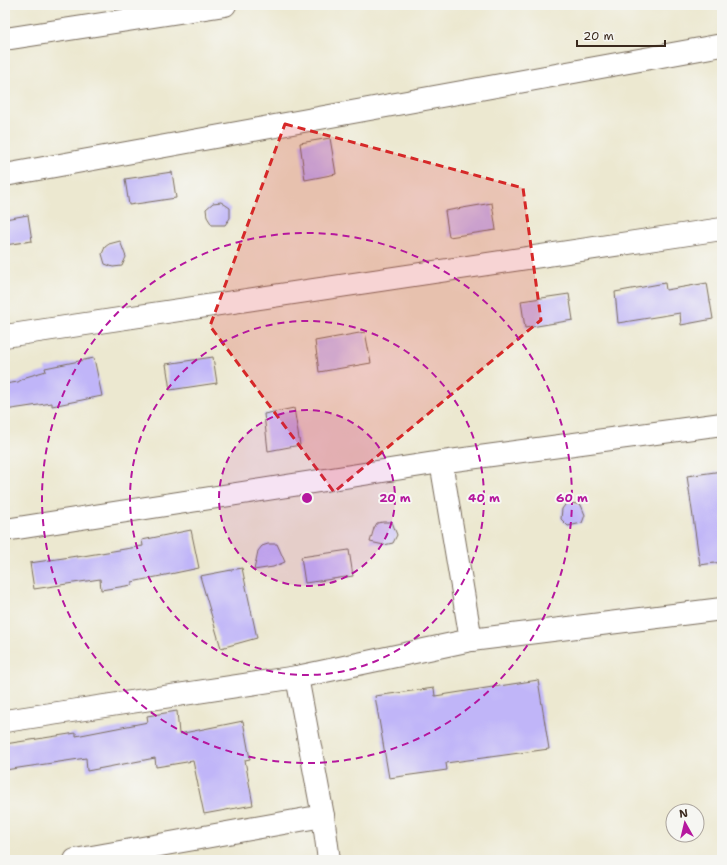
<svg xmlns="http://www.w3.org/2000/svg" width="727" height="865" viewBox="0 0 727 865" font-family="'Shantell Sans',sans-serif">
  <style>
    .building { fill: #c0b5f8 }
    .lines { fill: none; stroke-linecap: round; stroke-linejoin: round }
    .minor-casing { stroke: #796c5c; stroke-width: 24 }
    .minor { stroke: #fff; stroke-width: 22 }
    .marked { fill: #d62828; fill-opacity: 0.2; stroke: #d62828; stroke-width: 3; stroke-dasharray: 8 5; stroke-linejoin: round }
    .ring { fill: none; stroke: #b5179e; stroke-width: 2; stroke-dasharray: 7 5 }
    .centre { fill: #b5179e; stroke: #f6f6f2; stroke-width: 2 }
    .ring-label { font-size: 12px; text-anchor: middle; font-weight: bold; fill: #b5179e; stroke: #f6f6f2; stroke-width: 4; stroke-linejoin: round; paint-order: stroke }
  </style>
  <rect width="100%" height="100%" fill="#f6f6f2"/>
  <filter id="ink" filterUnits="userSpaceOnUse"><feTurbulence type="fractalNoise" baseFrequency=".025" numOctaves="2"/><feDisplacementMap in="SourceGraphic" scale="8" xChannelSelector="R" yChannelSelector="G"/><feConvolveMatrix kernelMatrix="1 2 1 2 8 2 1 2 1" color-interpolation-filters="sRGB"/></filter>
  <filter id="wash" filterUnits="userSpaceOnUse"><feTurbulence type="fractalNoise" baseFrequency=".012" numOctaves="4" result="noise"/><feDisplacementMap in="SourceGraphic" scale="16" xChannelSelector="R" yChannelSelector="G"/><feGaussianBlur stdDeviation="0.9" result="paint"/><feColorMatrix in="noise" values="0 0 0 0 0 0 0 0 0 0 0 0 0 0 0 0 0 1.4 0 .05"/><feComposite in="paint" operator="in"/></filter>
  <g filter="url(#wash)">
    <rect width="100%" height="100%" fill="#ece8d0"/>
    <g id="blocks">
      <g class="building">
        <path d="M 330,138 L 336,174 L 305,180 L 300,143 Z"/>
        <path d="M 172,172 L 176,198 L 129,205 L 125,179 Z"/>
        <path d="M 221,202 L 230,208 L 230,218 L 225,225 L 212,225 L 207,217 L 206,209 L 213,203 Z"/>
        <path d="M 492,203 L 496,230 L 449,237 L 445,211 Z"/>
        <path d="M 28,215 L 32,241 L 5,245 L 5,219 Z"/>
        <path d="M 120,241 L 126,257 L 122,266 L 113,267 L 105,264 L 102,254 L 105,247 L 109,244 Z"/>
        <path d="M 665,283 L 666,290 L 707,283 L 713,319 L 681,325 L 680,313 L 618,323 L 615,292 Z"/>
        <path d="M 569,294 L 573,320 L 525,328 L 521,301 Z"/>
        <path d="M 365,332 L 371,363 L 319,372 L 315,341 Z"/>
        <path d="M 213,357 L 217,383 L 170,390 L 166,364 Z"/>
        <path d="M 94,358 L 102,396 L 52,406 L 52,403 L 5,410 L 5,384 L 18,382 L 26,377 L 46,371 L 45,368 Z"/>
        <path d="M 294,408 L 300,445 L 268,451 L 264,414 Z"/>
        <path d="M 722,471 L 722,562 L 700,565 L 687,476 Z"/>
        <path d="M 567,502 L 581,505 L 585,515 L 582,523 L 568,526 L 561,519 L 562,509 Z"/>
        <path d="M 383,522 L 392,522 L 397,535 L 393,543 L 384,545 L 370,542 L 374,528 L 377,523 Z"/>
        <path d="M 191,530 L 199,568 L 132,582 L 132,585 L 101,590 L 100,579 L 34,589 L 30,563 L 77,556 L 77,557 L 143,546 L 142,540 Z"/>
        <path d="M 268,544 L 277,544 L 285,562 L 273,567 L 254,570 L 258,551 L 262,546 Z"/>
        <path d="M 349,550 L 353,576 L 305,583 L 301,557 Z"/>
        <path d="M 242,568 L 257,638 L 221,648 L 200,576 Z"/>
        <path d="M 538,680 L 549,749 L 446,763 L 447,770 L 389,778 L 375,696 L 434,688 L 435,696 Z"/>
        <path d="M 177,711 L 179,734 L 243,721 L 250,759 L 245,760 L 253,805 L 204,814 L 193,761 L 156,767 L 155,758 L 87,771 L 86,758 L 5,770 L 5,744 L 76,733 L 76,736 L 148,722 L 147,716 Z"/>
      </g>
    </g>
  </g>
  <g filter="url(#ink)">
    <use href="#blocks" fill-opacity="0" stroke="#796c5c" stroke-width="1"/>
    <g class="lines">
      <defs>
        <g id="minor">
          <path d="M 5,39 L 225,5"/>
          <path d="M 5,175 L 722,45"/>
          <path d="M 5,336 L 722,229"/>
          <path d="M 441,462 L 471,640"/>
          <path d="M 5,530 L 441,462 L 722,424"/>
          <path d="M 297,677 L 323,816 L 329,860"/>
          <path d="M 5,721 L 297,677 L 471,640 L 722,609"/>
          <path d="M 75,860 L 323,816"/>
        </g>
      </defs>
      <use href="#minor" class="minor-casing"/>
      <use href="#minor" class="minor"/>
    </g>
  </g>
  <path class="marked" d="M 285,124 L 523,188 L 541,320 L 334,492 L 210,326 Z"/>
  <circle cx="307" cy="498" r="88" fill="#b5179e" fill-opacity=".12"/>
  <g class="ring">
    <circle cx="307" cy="498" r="88"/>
    <circle cx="307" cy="498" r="177"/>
    <circle cx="307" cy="498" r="265"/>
  </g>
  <circle cx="307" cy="498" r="6" class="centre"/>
  <g class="ring-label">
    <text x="395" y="502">20 m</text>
    <text x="484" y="502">40 m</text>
    <text x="572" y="502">60 m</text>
  </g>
  <rect width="727" height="865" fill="none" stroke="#f6f6f2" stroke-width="20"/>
  <g transform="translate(685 823) rotate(352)"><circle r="19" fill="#f6f6f2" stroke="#aba49d"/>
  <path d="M0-3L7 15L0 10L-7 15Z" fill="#b5179e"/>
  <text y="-6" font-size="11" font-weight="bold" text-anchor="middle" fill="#3b2a1e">N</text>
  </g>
  <path d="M577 40v6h88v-6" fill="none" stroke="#3b2a1e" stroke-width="2"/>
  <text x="583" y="40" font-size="12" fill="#3b2a1e" stroke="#f6f6f2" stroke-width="3" paint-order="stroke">20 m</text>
</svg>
